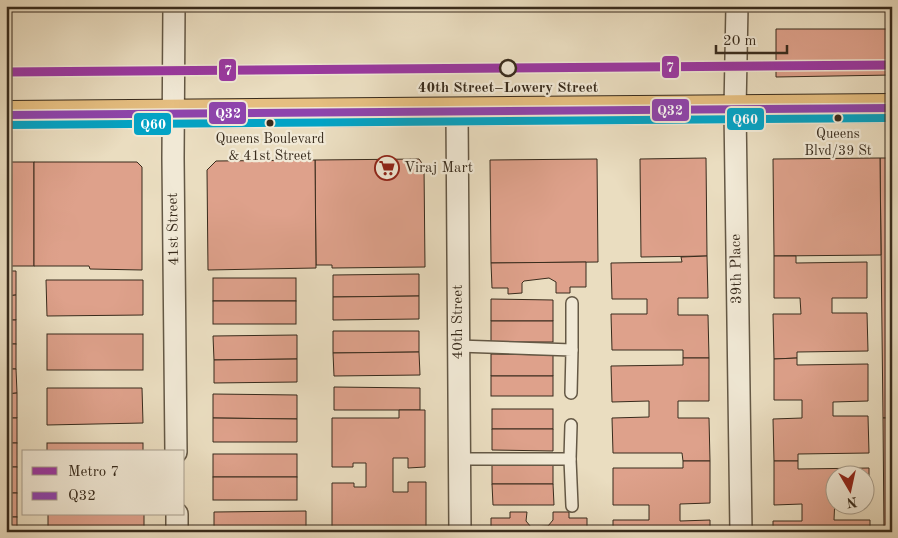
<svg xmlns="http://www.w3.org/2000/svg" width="898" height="538" viewBox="0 0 898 538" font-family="'Old Standard TT',serif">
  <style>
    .building { fill: #dea18b; stroke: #382b1c }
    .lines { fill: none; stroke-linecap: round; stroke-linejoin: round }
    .lane-casing { stroke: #645845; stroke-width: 14 }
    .street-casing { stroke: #645845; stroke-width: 24 }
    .primary-casing { stroke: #382b1c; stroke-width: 30 }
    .lane { stroke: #f1e9d6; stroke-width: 11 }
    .street { stroke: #f1e9d6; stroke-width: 21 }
    .primary { stroke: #e5be80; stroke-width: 28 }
    .bus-1-casing { stroke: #f1e9d6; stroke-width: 11 }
    .bus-2-casing { stroke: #f1e9d6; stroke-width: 11 }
    .bus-1 { stroke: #8e44ad; stroke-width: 8 }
    .bus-2 { stroke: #03a3c5; stroke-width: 8 }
    .metro-1-casing { stroke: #f1e9d6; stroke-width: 12 }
    .metro-1 { stroke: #9a38a1; stroke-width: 9 }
    .stop-dot { fill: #f1e9d6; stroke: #382b1c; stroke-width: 2.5 }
    .bus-dot { fill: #382b1c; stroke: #f1e9d6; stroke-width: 2 }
    .labels { text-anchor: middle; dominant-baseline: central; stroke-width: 4.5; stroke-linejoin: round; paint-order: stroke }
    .bus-label { font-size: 14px; fill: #382b1c; stroke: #f1e9d6 }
    .stop-label { font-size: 15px; font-weight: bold; fill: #382b1c; stroke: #f1e9d6 }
    .poi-label { font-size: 15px; fill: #382b1c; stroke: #f1e9d6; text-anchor: start }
    .street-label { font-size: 15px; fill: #382b1c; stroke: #f1e9d6 }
    .line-badge { stroke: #f1e9d6; stroke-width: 2 }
    .badge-label { font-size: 14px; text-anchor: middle; font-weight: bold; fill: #fff }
  </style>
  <rect width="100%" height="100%" fill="#eaddc0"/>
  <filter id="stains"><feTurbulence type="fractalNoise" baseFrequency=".004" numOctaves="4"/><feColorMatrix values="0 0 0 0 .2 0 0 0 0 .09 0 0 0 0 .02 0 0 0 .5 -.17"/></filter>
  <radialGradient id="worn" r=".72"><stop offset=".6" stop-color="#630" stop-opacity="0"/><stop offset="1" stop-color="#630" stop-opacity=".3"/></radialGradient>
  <g class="building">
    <path d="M 776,29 L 892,29 L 892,75 L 776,77 Z"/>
    <path d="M 706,158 L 707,256 L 641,257 L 640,159 Z"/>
    <path d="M 880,158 L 892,158 L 892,418 L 883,418 Z"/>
    <path d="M 880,158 L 881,255 L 774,256 L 773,159 Z"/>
    <path d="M 419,159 L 424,166 L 425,267 L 332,268 L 332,265 L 316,265 L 315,160 Z"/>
    <path d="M 597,159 L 598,262 L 491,263 L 490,160 Z"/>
    <path d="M 315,160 L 316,268 L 208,270 L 207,170 L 216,161 Z"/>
    <rect x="6" y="162" width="28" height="104"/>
    <path d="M 34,162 L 137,162 L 142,167 L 142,270 L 90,269 L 89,266 L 34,266 Z"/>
    <path d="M 707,256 L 708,298 L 678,298 L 678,315 L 708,315 L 709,358 L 683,358 L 683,350 L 612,350 L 611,314 L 647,314 L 647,299 L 612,299 L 611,263 L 682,262 L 681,257 Z"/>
    <path d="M 774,256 L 796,256 L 796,263 L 867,262 L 867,298 L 832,298 L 832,313 L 867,313 L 868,351 L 797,352 L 797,358 L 774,359 L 773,314 L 801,314 L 800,298 L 774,298 Z"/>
    <path d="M 586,262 L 586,287 L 570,287 L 570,293 L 556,293 L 556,282 L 549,278 L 524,281 L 522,283 L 522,293 L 508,294 L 508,288 L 492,288 L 491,263 Z"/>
    <path d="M 6,271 L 16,271 L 16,295 L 6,296 Z"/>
    <path d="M 419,274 L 419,296 L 333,297 L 333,275 Z"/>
    <rect x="213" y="278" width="83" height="23"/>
    <path d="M 46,280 L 143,280 L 143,315 L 47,316 Z"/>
    <path d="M 16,295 L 16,320 L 6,320 L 6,296 Z"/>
    <path d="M 419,296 L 419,319 L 333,320 L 333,297 Z"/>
    <path d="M 491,299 L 553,300 L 553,321 L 491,321 Z"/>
    <rect x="213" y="301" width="83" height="23"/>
    <rect x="6" y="320" width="10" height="24"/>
    <rect x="491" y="321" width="62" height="21"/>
    <path d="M 333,331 L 419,331 L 419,352 L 333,353 Z"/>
    <rect x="47" y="334" width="96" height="36"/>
    <path d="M 297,335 L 297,359 L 214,360 L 213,336 Z"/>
    <rect x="6" y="344" width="10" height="25"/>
    <path d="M 419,352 L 420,375 L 334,376 L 333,353 Z"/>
    <path d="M 491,354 L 553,355 L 553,376 L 491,376 Z"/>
    <path d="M 683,358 L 709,358 L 709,401 L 678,401 L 678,418 L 709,418 L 710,461 L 683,461 L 682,453 L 613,453 L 612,418 L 649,417 L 649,401 L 612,402 L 611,366 L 683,365 Z"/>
    <path d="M 797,358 L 797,365 L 868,364 L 868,401 L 833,402 L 833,416 L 868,416 L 869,453 L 798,454 L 798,461 L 774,461 L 773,419 L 802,418 L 802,400 L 774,400 L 774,359 Z"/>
    <path d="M 297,359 L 297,382 L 214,383 L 214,360 Z"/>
    <path d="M 6,369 L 16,369 L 17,393 L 6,394 Z"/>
    <rect x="491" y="376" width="62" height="20"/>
    <path d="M 334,387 L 420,388 L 420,410 L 334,410 Z"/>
    <path d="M 47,388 L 142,388 L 143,423 L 47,425 Z"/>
    <path d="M 17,393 L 17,418 L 6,418 L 6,394 Z"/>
    <path d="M 213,394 L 297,395 L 297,419 L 213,418 Z"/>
    <rect x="492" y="409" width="61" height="20"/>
    <path d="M 399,410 L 425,410 L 425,467 L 408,468 L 408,458 L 393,458 L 393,492 L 408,492 L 408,482 L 426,482 L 426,532 L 332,532 L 332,483 L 354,483 L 354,487 L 366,487 L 366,463 L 353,463 L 353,467 L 332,467 L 332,418 L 399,418 Z"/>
    <rect x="6" y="418" width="11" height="25"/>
    <path d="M 213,418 L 297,419 L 297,442 L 213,442 Z"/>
    <path d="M 883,418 L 892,418 L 892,532 L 884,532 Z"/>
    <path d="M 492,429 L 553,429 L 553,451 L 492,450 Z"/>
    <rect x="6" y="443" width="11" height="24"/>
    <rect x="47" y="443" width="96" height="9"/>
    <rect x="213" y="454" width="84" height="23"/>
    <path d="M 683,461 L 710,461 L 710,503 L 680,504 L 680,521 L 710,520 L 710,532 L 613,532 L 613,520 L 649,520 L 649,505 L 613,505 L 613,468 L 683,468 Z"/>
    <path d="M 774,461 L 798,461 L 798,469 L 869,468 L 869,504 L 866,504 L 866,476 L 836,476 L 834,520 L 870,520 L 870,532 L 773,532 L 773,521 L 802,521 L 802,504 L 774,505 Z"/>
    <rect x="492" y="463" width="61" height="21"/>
    <rect x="6" y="467" width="11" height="26"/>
    <rect x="213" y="477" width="84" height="23"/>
    <path d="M 492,484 L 553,484 L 554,505 L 493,505 Z"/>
    <rect x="6" y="493" width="11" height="24"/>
    <path d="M 306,511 L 306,532 L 214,532 L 214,512 Z"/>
    <path d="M 510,512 L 527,512 L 526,521 L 531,527 L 548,526 L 553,520 L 553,512 L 569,512 L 569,518 L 587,518 L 587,532 L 491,532 L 491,518 L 510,518 Z"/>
    <rect x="48" y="514" width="96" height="18"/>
    <rect x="6" y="517" width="11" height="15"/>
  </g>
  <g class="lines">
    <defs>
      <g id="lane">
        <path d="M 458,346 L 572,350 L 571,393"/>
        <path d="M 572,350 L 572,303"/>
        <path d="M 459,459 L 570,459 L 572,506"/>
        <path d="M 570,459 L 571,425"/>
      </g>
      <g id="street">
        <path d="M 174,6 L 173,158 L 176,452"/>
        <path d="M 737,6 L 735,109 L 741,532"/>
        <path d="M 457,113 L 460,532"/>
        <path d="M 177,514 L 177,532"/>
      </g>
      <path id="primary" d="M 6,115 L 892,108"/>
    </defs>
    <use href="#lane" class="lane-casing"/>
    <use href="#street" class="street-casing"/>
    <use href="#primary" class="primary-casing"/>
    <use href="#lane" class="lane"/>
    <use href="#street" class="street"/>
    <use href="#primary" class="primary"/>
    <defs>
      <path id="bus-1" d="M 6,115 L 892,108"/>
      <path id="bus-2" d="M 6,125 L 892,118"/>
    </defs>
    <use href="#bus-1" class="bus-1-casing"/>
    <use href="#bus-2" class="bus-2-casing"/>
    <use href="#bus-1" class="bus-1"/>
    <use href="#bus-2" class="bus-2"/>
    <defs>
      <path id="metro-1" d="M 6,72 L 892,65"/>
    </defs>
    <use href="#metro-1" class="metro-1-casing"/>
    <use href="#metro-1" class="metro-1"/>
  </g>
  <defs>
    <symbol id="supermarket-ring" viewBox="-11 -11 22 22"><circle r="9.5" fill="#f1e9d6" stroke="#8f2418" stroke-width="1.5"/><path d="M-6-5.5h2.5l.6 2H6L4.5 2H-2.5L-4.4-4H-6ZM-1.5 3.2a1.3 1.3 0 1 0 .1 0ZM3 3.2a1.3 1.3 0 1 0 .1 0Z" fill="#8f2418"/></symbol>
  </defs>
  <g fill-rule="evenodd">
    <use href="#supermarket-ring" x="373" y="154" width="28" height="28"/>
  </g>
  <circle class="stop-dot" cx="508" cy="68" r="8"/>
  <g class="bus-dot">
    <circle cx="838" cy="118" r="4.5"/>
    <circle cx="270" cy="123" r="4.5"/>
  </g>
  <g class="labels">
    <g class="bus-label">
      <text x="838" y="134">Queens<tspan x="838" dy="17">Blvd/39 St</tspan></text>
      <text x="270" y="139">Queens Boulevard<tspan x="270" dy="17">&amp; 41st Street</tspan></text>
    </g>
    <g class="stop-label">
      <text x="508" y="88">40th Street–Lowery Street</text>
    </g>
    <g class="poi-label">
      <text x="404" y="168">Viraj Mart</text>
    </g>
    <g class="street-label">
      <text transform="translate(174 229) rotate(-91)">41st Street</text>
      <text transform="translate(737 269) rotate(-91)">39th Place</text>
      <text transform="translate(458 322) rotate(-90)">40th Street</text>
    </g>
  </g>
  <g class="line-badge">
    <rect x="661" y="55" width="19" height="24" rx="5" fill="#9a38a1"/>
    <rect x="218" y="58" width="19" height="24" rx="5" fill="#9a38a1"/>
    <rect x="651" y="98" width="39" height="24" rx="5" fill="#8e44ad"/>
    <rect x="208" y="101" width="39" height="24" rx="5" fill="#8e44ad"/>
    <rect x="726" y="107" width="39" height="24" rx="5" fill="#03a3c5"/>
    <rect x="133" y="112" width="39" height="24" rx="5" fill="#03a3c5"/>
  </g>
  <g class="badge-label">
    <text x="670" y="72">7</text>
    <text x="228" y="75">7</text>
    <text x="670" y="115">Q32</text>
    <text x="228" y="118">Q32</text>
    <text x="745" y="124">Q60</text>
    <text x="153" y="129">Q60</text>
  </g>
  <rect width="898" height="538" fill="none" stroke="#eaddc0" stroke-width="25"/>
  <rect x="8" y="8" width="883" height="523" fill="none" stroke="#382b1c" stroke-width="2.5"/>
  <rect x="12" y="12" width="873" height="513" fill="none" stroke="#382b1c"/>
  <rect x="22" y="450" width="162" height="65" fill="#f1e9d6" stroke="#a79d8c"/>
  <rect x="32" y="467" width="25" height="8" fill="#9a38a1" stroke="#a79d8c"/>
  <text x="68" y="476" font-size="15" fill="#382b1c">Metro 7</text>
  <rect x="32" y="492" width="25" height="8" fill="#8e44ad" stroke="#a79d8c"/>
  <text x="68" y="500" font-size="15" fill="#382b1c">Q32</text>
  <g transform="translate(850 490) rotate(171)"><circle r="24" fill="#f1e9d6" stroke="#a79d8c"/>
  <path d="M0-4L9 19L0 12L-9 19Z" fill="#8f2418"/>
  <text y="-8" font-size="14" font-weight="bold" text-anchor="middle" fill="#382b1c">N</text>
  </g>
  <path d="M716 45v8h71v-8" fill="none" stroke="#382b1c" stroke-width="2.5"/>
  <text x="723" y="45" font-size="15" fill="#382b1c" stroke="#f1e9d6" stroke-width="4" paint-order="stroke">20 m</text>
  <rect width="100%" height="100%" filter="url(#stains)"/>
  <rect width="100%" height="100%" fill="url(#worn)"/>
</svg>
